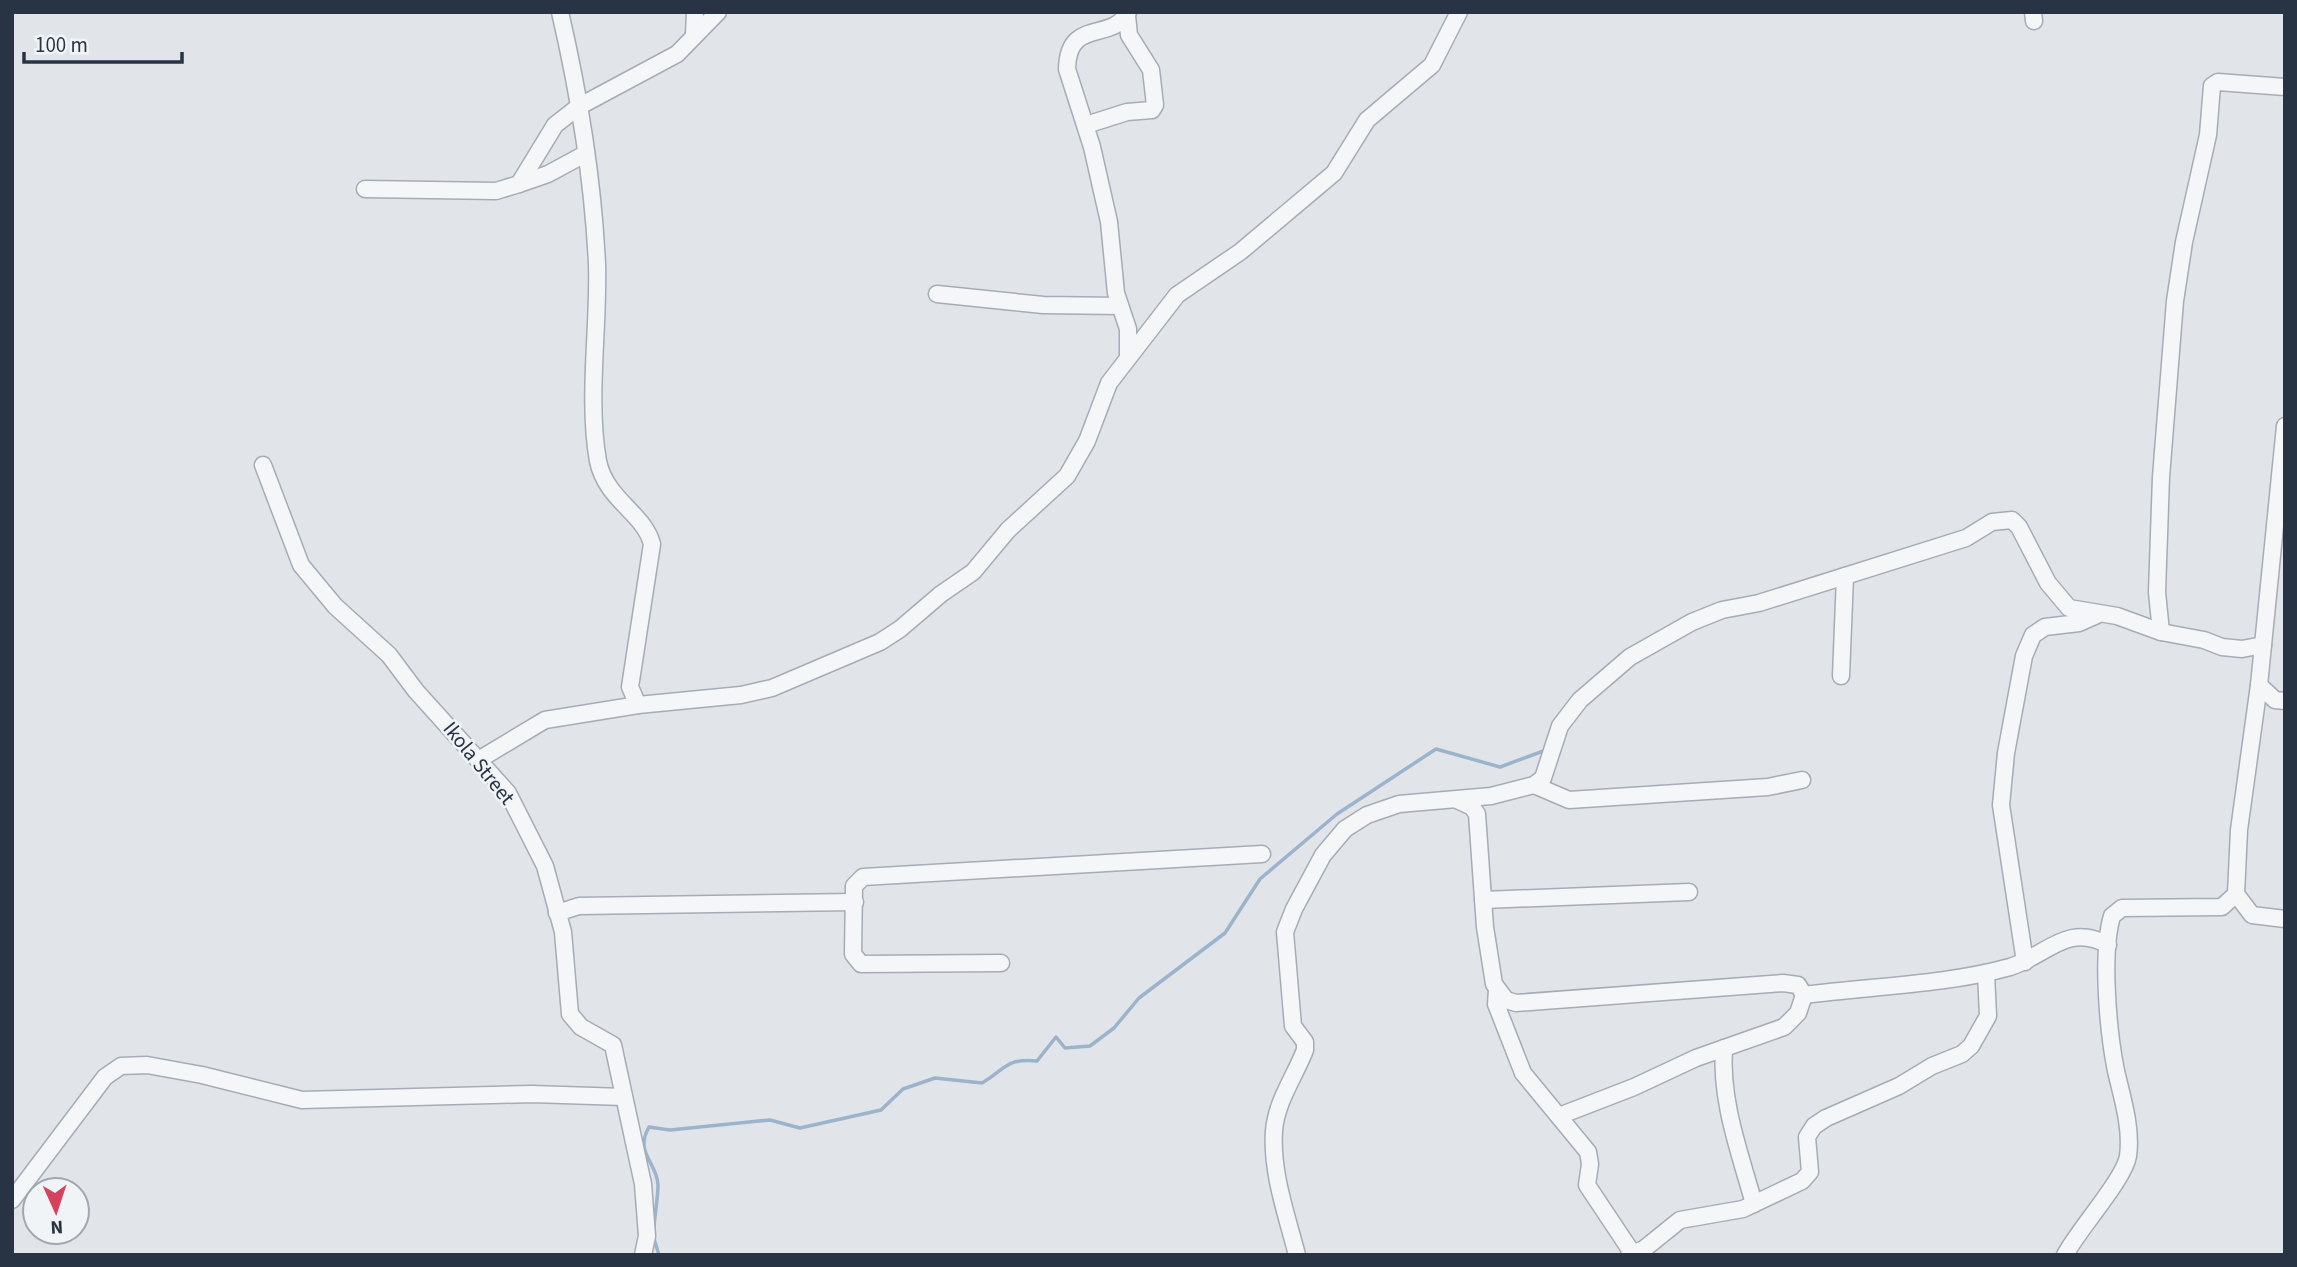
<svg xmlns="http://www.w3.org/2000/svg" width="2297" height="1267" viewBox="0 0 2297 1267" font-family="'Source Sans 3',sans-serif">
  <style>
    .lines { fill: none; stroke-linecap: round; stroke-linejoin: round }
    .stream { stroke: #9bb3cb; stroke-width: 3.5 }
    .minor-casing { stroke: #a6acb5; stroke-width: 19 }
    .minor { stroke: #f4f6f8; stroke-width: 16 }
    .labels { text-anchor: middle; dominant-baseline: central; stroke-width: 5; stroke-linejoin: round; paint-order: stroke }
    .street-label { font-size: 21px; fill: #283343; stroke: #f1f4f7 }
  </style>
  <rect width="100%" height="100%" fill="#e1e5ea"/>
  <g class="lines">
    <g class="stream">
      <path d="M 654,1231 C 654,1216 658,1200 658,1185 C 657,1162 634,1153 649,1127 L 670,1130 L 770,1120 L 800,1128 L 881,1110 L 903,1089 L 935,1078 L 982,1083 C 1006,1069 1005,1058 1037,1061 L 1056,1037 L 1065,1048 L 1090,1046 L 1114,1028 L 1139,998 L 1225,933 L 1260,879 L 1337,814 L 1436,749 L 1500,767 L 1546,750"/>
      <path d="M 654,1239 L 659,1255"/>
    </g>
    <defs>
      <g id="minor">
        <path d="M 560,12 C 579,94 593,181 597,264 C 599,328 587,399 598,461 C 606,500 644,513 652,544 L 630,687 L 638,705"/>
        <path d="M 1128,12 C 1112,43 1068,17 1067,69 L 1092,147 L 1109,222 L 1116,293 L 1128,329 L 1128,357"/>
        <path d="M 2033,12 L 2034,21"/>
        <path d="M 694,34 L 695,12"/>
        <path d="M 1086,125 L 1127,112 L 1152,110 L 1155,105 L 1151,70 L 1129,35 L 1127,16"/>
        <path d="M 519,184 L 548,174 L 585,154"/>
        <path d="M 365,189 L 496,191 L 519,184 L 555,125 L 578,107 L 677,54 L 718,12"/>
        <path d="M 937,294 L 1043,305 L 1120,306"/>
        <path d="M 2285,426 L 2259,685 L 2239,830 L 2236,894 L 2252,915 L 2285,919"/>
        <path d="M 263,465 L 301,565 L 335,606 L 389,655 L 416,691 L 508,793 L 545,866 L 563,932 L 570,1014 L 581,1027 L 613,1045 L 643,1184 L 647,1236 L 643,1255"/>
        <path d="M 2161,632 L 2157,592 L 2161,477 L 2175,301 L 2184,242 L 2208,135 L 2212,86 L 2218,82 L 2285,87"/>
        <path d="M 1841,676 L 1845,576"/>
        <path d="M 2259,685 L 2275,700 L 2285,701"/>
        <path d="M 480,759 L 545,720 L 638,705 L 741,695 L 772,688 L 880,642 L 900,629 L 941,594 L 973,572 L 1008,530 L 1067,476 L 1087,441 L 1109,383 L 1177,295 L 1240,252 L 1334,173 L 1367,120 L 1432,65 L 1459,12"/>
        <path d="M 1534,785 L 1569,800 L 1768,787 L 1802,780"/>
        <path d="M 1457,800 L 1472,807 L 1477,814 L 1485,927 L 1494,984 L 1506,1000 L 1516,1003 L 1783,983 L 1798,985 L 1804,995 C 1872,986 1945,985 2010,967 C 2046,956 2067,922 2108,945"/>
        <path d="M 1483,900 L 1689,892"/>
        <path d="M 557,913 L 579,906 L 855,902"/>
        <path d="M 2025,962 L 2001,805 L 2006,753 L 2024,656 L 2033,635 L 2045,627 L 2079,623 L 2097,615"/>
        <path d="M 1001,963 L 861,964 L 853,954 L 854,886 L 863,877 L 1262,854"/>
        <path d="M 1497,990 L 1496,1004 L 1523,1073 L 1588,1152 L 1590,1164 L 1587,1185 L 1633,1254"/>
        <path d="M 1724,1048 C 1720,1101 1740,1153 1754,1204"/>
        <path d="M 1559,1116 L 1634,1087 L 1696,1058 L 1784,1027 L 1798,1013 L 1804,995"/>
        <path d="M 12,1200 L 105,1077 L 121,1066 L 147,1065 L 202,1075 L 302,1100 L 532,1094 L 624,1097"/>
        <path d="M 1297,1255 C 1287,1216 1271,1172 1274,1131 C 1276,1102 1295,1076 1305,1050 L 1305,1042 L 1293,1026 L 1285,932 L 1294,909 L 1323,855 L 1345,829 L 1367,815 L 1399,804 L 1491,796 L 1534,785 L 1543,778 L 1560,726 L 1580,700 L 1630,657 L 1692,622 L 1722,610 L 1759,603 L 1966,538 L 1992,522 L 2012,520 L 2019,527 L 2048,583 L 2069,608 L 2117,616 L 2161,632 L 2204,640 L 2222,647 L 2242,649 L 2263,645"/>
        <path d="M 1629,1255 L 1644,1249 L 1680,1220 L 1743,1209 L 1802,1181 L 1810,1172 L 1807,1137 L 1814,1126 L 1826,1118 L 1899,1086 L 1932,1066 L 1962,1054 L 1971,1046 L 1988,1016 L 1986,973"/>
        <path d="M 2065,1255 C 2078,1230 2125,1178 2128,1156 C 2132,1128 2122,1097 2116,1071 C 2108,1031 2101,954 2112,916 L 2122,908 L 2222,907 L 2236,894"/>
      </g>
    </defs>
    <use href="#minor" class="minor-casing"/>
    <use href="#minor" class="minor"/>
  </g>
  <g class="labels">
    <g class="street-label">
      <text transform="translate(479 763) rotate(51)">Ikola Street</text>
    </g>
  </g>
  <rect width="2297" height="1267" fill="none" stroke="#283343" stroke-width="28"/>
  <g transform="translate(56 1211) rotate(177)"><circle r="33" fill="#f1f4f7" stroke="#a1a7af" stroke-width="2"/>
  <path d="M0-5L12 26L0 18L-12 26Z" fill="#d4425b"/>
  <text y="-10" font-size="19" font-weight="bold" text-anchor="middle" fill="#283343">N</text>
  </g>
  <path d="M24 52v10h158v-10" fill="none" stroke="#283343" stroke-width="3.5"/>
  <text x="35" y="52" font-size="21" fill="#283343" stroke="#f1f4f7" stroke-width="5" paint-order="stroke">100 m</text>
</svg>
